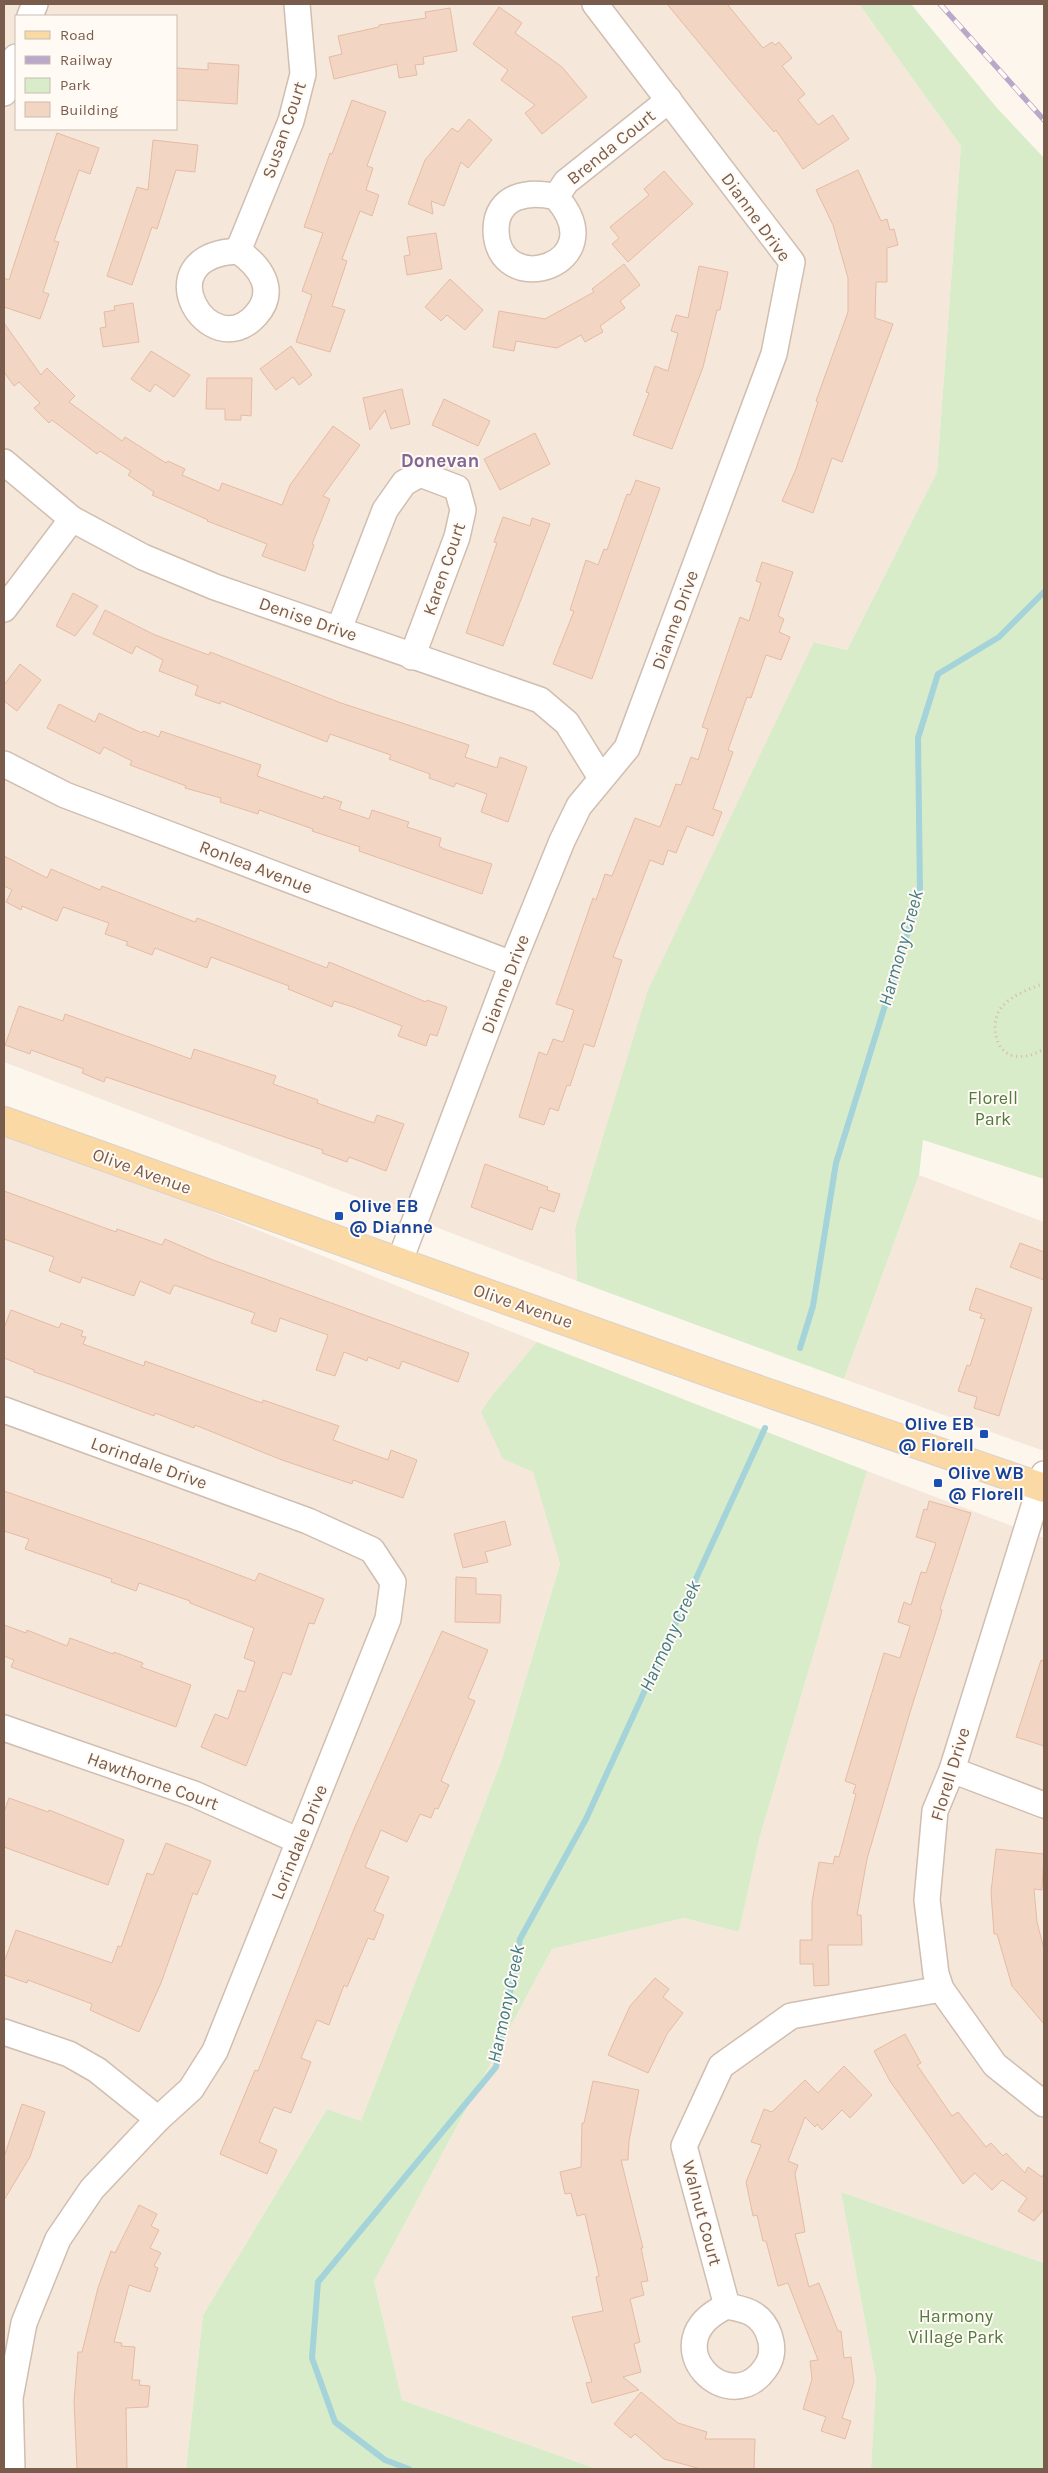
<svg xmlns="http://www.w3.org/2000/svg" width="1048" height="2473" viewBox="0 0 1048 2473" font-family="Karla,sans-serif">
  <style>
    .residential { fill: #f5e8da; fill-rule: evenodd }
    .green { fill: #d8ecc9 }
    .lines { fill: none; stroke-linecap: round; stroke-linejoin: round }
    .stream { stroke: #a5d3da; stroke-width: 6 }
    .building { fill: #f3d5c3; stroke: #e6bba3 }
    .minor-casing { stroke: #d1beb0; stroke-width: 28 }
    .major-casing { stroke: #dad1cd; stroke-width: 30 }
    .path { stroke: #d9b8a5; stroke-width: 3; stroke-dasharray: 1 4; stroke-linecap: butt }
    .minor { stroke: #fff; stroke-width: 25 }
    .major { stroke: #fbd9a5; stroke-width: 28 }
    .rail-casing { stroke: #b9a8c9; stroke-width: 5.5 }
    .rail { stroke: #fffaf3; stroke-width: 4; stroke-dasharray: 11; stroke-linecap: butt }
    .transit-dot { fill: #1a4fb4; stroke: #fffaf3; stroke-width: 2 }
    .labels { text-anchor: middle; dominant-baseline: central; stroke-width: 4; stroke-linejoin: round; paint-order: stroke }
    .street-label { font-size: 18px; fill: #7a5c4d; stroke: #fffaf3 }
    .park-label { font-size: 18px; fill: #537a41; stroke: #fffaf3 }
    .transit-label { font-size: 18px; font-weight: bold; fill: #164399; stroke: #fffaf3; text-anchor: start }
    .neighbourhood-label { font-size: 19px; font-weight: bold; fill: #846695; stroke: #fffaf3 }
    .water-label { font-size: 19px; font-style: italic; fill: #437c86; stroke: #fffaf3 }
  </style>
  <rect width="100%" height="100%" fill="#fdf6ec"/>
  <g class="residential">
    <path d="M 4,4 L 859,4 L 961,146 L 937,472 L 847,650 L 815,642 L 575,1229 L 577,1281 L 4,1062 ZM 16,16 L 176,16 L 176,129 L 16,129 Z"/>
    <path d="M 4,1128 L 537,1342 L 494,1393 L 503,1459 L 533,1472 L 560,1562 L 501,1762 L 361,2121 L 327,2109 L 203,2315 L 186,2469 L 4,2469 Z"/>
    <path d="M 919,1175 L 1044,1222 L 1044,1451 L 844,1379 Z"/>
    <path d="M 867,1471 L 1044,1538 L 1044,2263 L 841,2192 L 876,2380 L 871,2469 L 597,2469 L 402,2400 L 374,2281 L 552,1949 L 684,1918 L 739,1932 L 759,1840 Z"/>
  </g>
  <g class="green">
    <path d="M 859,4 L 911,4 L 997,108 L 1044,158 L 1044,1179 L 923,1140 L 919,1175 L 844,1379 L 577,1281 L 575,1229 L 648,990 L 814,642 L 847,650 L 937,472 L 961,146 Z"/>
    <path d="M 537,1342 L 867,1471 L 759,1840 L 739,1932 L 684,1918 L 552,1949 L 374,2281 L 402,2400 L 597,2469 L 186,2469 L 203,2315 L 327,2109 L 361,2121 L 501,1762 L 560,1563 L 533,1472 L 503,1459 L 481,1412 L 494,1393 Z"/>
    <path d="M 841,2192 L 1044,2263 L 1044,2469 L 871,2469 L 876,2380 Z"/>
  </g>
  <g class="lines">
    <g class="stream">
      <path d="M 800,1348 L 813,1306 L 836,1163 L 920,893 L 918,738 L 938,674 L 999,637 L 1044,592"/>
      <path d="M 409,2469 L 385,2460 L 335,2422 L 312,2358 L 318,2282 L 496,2067 L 520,1939 L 586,1819 L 765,1428"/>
    </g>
  </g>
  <g class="building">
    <path d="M 667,4 L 727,4 L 763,48 L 772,42 L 775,45 L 779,42 L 792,58 L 782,66 L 805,94 L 798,100 L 818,125 L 833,115 L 849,139 L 803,169 L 776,130 L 774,132 L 744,97 Z"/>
    <path d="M 499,7 L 522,23 L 515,33 L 562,67 L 587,97 L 542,134 L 525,113 L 535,105 L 501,80 L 508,70 L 473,44 Z"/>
    <path d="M 450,8 L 457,51 L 423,57 L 424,64 L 415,65 L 417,75 L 399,78 L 397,64 L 334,79 L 329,57 L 342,54 L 338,36 L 379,27 L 379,25 L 426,18 L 425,12 Z"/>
    <path d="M 208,63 L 239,65 L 237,104 L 176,100 L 176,68 L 208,70 Z"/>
    <path d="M 352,100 L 386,112 L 367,166 L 373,168 L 366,190 L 379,195 L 372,216 L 360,211 L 342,259 L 347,261 L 332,306 L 345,310 L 330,352 L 296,342 L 312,295 L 302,291 L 323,233 L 304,227 L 330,153 L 332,154 Z"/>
    <path d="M 469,119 L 492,140 L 468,168 L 461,162 L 444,206 L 431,201 L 433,214 L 408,204 L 425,160 L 452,128 L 458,132 Z"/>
    <path d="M 57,133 L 99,148 L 90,174 L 79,170 L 54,241 L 59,242 L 43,292 L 49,294 L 40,319 L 4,307 L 4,278 L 9,280 Z"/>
    <path d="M 153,140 L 198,145 L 195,170 L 195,172 L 176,170 L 157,229 L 152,227 L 132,285 L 107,276 L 137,187 L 148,190 Z"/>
    <path d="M 858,170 L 881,221 L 887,219 L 890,230 L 894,229 L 898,245 L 887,248 L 887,282 L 876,282 L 875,318 L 893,324 L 842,462 L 832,458 L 813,513 L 782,501 L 796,469 L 818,402 L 816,401 L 848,312 L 848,278 L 833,225 L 816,190 Z"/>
    <path d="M 664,171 L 693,204 L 628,262 L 612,244 L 619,238 L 610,227 L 649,195 L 644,189 Z"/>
    <path d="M 436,233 L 442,269 L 407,275 L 404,256 L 410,255 L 407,237 Z"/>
    <path d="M 624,264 L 640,285 L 620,301 L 625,308 L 600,326 L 603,332 L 585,342 L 581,335 L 557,348 L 516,341 L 514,351 L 493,347 L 499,311 L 545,319 L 594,292 L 592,289 Z"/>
    <path d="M 699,266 L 728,272 L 720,310 L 717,310 L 703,367 L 672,449 L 633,435 L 649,393 L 646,392 L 655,366 L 668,371 L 678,333 L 671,331 L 676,315 L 688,318 Z"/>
    <path d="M 450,279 L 483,310 L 465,330 L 447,315 L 441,321 L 425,307 Z"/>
    <path d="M 133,303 L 139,342 L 103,347 L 100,328 L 106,327 L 104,312 L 115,310 L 114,306 Z"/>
    <path d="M 4,323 L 41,375 L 47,368 L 75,396 L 69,402 L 122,441 L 125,437 L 166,463 L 168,461 L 185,469 L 182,475 L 219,491 L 222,483 L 282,505 L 290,485 L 333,426 L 360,445 L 323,496 L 330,499 L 312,544 L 314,545 L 305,571 L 262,556 L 267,544 L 207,521 L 208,520 L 152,495 L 154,492 L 128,475 L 131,471 L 100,451 L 97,454 L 52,420 L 49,423 L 34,408 L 40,403 L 19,382 L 14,386 L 4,372 Z"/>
    <path d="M 291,346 L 312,375 L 299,385 L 293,377 L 276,390 L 260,369 Z"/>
    <path d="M 151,351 L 190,375 L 174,397 L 155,384 L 150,392 L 131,379 Z"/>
    <path d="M 207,378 L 252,378 L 251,416 L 241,415 L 241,420 L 225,420 L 225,409 L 206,409 Z"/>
    <path d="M 402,389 L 410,424 L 391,429 L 385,410 L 370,430 L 363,398 Z"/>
    <path d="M 444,399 L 490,421 L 478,446 L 432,425 Z"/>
    <path d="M 535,433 L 550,464 L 500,490 L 484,459 Z"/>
    <path d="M 636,480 L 660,488 L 592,679 L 553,664 L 574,611 L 570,610 L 586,560 L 598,565 L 604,549 L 607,550 L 627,494 L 630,495 Z"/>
    <path d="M 503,517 L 530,526 L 532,518 L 550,524 L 503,646 L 466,633 L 497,543 L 494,542 Z"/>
    <path d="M 762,562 L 793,572 L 778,616 L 784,619 L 779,632 L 790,637 L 781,660 L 766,655 L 751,698 L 747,697 L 728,750 L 733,752 L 713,809 L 722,812 L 713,836 L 687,826 L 676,853 L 668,850 L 663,865 L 650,860 L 613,957 L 622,960 L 594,1047 L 584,1044 L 570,1086 L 567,1085 L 558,1111 L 550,1108 L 544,1125 L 519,1117 L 539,1052 L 547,1055 L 553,1039 L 563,1042 L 574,1010 L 556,1004 L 593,898 L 596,900 L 605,874 L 612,876 L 635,818 L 660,827 L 676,784 L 681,785 L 691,757 L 698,760 L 708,729 L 702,727 L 740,617 L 749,621 L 761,583 L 756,581 Z"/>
    <path d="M 73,593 L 98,606 L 75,636 L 56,626 Z"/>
    <path d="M 105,610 L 155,635 L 209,655 L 210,652 L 341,703 L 469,745 L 465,757 L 497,768 L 500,757 L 527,767 L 508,822 L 481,812 L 487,794 L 456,783 L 454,787 L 429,778 L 430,774 L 389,759 L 391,755 L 330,734 L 327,742 L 221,701 L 220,704 L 195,695 L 198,686 L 159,671 L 163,660 L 136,646 L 132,654 L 93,634 Z"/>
    <path d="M 20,664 L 41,680 L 17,711 L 4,701 L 4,685 Z"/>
    <path d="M 59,704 L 95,722 L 99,713 L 142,733 L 143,731 L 159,737 L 161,731 L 261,765 L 257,776 L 323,799 L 324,796 L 342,802 L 339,809 L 369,819 L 372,810 L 409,822 L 407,827 L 441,838 L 439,846 L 444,849 L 492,864 L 482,894 L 359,851 L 360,847 L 312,831 L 313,829 L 259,810 L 258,814 L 220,802 L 221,798 L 185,788 L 186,786 L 130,765 L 132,761 L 104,747 L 100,754 L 47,728 Z"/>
    <path d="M 4,856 L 47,878 L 51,869 L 100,890 L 102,886 L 195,922 L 197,918 L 327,968 L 329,962 L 426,1002 L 427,1000 L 447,1007 L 437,1036 L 430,1034 L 426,1046 L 398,1036 L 402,1026 L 353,1007 L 334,1001 L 332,1007 L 288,989 L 289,986 L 211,957 L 207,968 L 155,948 L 152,955 L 126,945 L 128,942 L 105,934 L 109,923 L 63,907 L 57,921 L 22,906 L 21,910 L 6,902 L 12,890 L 4,886 Z"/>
    <path d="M 19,1006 L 63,1021 L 65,1014 L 191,1059 L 194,1049 L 276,1076 L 273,1084 L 318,1100 L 317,1103 L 374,1123 L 377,1115 L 404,1124 L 386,1171 L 349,1157 L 347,1162 L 322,1153 L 323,1150 L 258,1128 L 106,1077 L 104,1082 L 82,1073 L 84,1069 L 31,1050 L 30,1054 L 5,1045 Z"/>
    <path d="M 485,1164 L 548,1187 L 547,1190 L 560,1194 L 554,1212 L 540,1207 L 532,1230 L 471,1207 Z"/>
    <path d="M 4,1191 L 116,1232 L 117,1229 L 162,1245 L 165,1239 L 213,1260 L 469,1353 L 458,1382 L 402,1361 L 399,1369 L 368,1357 L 367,1361 L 344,1352 L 335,1376 L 316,1370 L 328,1335 L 280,1318 L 276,1332 L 251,1323 L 255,1313 L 174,1285 L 170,1294 L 140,1281 L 134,1296 L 82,1277 L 80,1283 L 49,1271 L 54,1257 L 4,1239 Z"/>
    <path d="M 1020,1243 L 1044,1252 L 1044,1280 L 1010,1267 Z"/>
    <path d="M 976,1288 L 1032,1308 L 999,1416 L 974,1408 L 977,1397 L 958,1391 L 967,1365 L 970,1366 L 985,1319 L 980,1318 L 982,1314 L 969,1310 Z"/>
    <path d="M 11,1310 L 59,1328 L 61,1323 L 83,1331 L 81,1336 L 86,1337 L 83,1344 L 144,1366 L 145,1361 L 262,1403 L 263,1400 L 339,1426 L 333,1440 L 388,1460 L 391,1450 L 417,1460 L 403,1498 L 353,1480 L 352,1484 L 282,1460 L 195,1425 L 194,1428 L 155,1413 L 154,1416 L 69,1384 L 34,1372 L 34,1370 L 4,1358 L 4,1328 Z"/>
    <path d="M 4,1491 L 162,1546 L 255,1581 L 259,1573 L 324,1599 L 314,1624 L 309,1623 L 291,1675 L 283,1672 L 246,1766 L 201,1747 L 215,1714 L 228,1719 L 238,1690 L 245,1692 L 255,1662 L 244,1658 L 254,1628 L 190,1603 L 190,1601 L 139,1583 L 136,1591 L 111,1582 L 112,1579 L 25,1549 L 29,1539 L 4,1531 Z"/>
    <path d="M 929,1501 L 971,1513 L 940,1609 L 942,1610 L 940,1618 L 911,1709 L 867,1859 L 857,1915 L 861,1915 L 862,1945 L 828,1945 L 829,1985 L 814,1986 L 813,1964 L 800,1964 L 800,1940 L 812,1940 L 812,1902 L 819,1862 L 833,1864 L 835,1856 L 839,1857 L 856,1794 L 853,1793 L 856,1785 L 845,1781 L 884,1653 L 900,1658 L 910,1626 L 898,1622 L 904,1602 L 911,1605 L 921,1572 L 926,1573 L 936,1543 L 916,1537 L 924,1509 L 927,1510 Z"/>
    <path d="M 505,1521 L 511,1545 L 485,1552 L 488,1562 L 463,1568 L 454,1534 Z"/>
    <path d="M 456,1577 L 476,1578 L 476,1594 L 501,1595 L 500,1623 L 455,1622 Z"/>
    <path d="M 4,1625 L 26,1633 L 27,1630 L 67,1646 L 70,1638 L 113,1654 L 114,1652 L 143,1663 L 141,1667 L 191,1685 L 176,1727 L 11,1667 L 14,1660 L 4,1656 Z"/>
    <path d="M 442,1631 L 488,1650 L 468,1698 L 475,1701 L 441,1781 L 449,1785 L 438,1809 L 435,1808 L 431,1818 L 420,1814 L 407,1842 L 381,1830 L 365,1867 L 389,1877 L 374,1911 L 384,1915 L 374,1940 L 368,1938 L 347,1987 L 344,1985 L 329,2025 L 317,2020 L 301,2058 L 311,2062 L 291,2113 L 274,2107 L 259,2142 L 277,2150 L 267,2174 L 220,2154 L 255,2070 L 258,2071 L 354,1829 Z"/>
    <path d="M 1041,1660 L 1044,1661 L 1044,1746 L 1016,1737 Z"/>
    <path d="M 9,1798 L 48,1812 L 49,1810 L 124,1840 L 108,1885 L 4,1847 L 4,1812 Z"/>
    <path d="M 166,1843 L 211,1861 L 197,1895 L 193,1893 L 161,1983 L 139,2032 L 90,2010 L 92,2004 L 28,1980 L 27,1983 L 4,1975 L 4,1962 L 16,1930 L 112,1963 L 118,1946 L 121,1947 L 147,1873 L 153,1875 Z"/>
    <path d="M 996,1849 L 1044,1854 L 1042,1890 L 1034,1889 L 1037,1922 L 1044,1949 L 1044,2024 L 1012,1986 L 997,1934 L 994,1934 L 991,1892 Z"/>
    <path d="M 655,1978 L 669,1989 L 663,1997 L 683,2013 L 667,2034 L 648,2073 L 608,2055 L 630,2006 Z"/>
    <path d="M 905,2034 L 921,2063 L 917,2065 L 952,2116 L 958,2112 L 986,2147 L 991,2143 L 1003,2156 L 1006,2153 L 1025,2173 L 1028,2167 L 1042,2177 L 1044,2173 L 1044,2209 L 1034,2221 L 1018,2211 L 1027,2198 L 1002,2180 L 992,2190 L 975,2173 L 963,2184 L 890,2081 L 874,2051 Z"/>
    <path d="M 844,2066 L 872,2095 L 850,2118 L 842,2110 L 822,2130 L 817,2124 L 815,2127 L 805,2117 L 788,2161 L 798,2165 L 795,2174 L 805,2232 L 795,2234 L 809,2287 L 819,2283 L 838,2331 L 841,2331 L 844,2358 L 851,2357 L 854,2382 L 842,2418 L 851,2421 L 845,2439 L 821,2431 L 826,2417 L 803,2409 L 812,2379 L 810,2361 L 818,2360 L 788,2283 L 778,2286 L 766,2241 L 763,2241 L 757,2215 L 753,2216 L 746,2182 L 761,2145 L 751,2142 L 764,2109 L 772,2112 L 805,2080 L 818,2093 Z"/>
    <path d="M 593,2081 L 639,2090 L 629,2141 L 628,2160 L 621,2160 L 643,2248 L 641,2248 L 648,2281 L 641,2282 L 644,2295 L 630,2299 L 640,2342 L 634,2344 L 641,2372 L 623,2377 L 639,2390 L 592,2403 L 586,2383 L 592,2382 L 572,2317 L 603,2311 L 596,2277 L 599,2276 L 585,2214 L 577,2216 L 571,2193 L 565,2194 L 560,2172 L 581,2167 L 582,2123 L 584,2123 Z"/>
    <path d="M 22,2104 L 45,2112 L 30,2157 L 4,2200 L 4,2157 Z"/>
    <path d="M 139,2205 L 157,2214 L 151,2226 L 159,2230 L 150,2248 L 161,2253 L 154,2266 L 158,2268 L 150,2292 L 129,2285 L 114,2342 L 122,2343 L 121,2346 L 135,2347 L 132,2380 L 140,2380 L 139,2385 L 150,2386 L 148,2407 L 126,2408 L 127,2469 L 77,2469 L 74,2401 L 78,2352 L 82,2352 L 98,2288 L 111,2251 L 115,2253 Z"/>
    <path d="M 641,2392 L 678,2423 L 707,2432 L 705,2439 L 755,2439 L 754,2469 L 701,2469 L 664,2459 L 635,2434 L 631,2438 L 614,2424 Z"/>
  </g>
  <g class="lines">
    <defs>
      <g id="minor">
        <path d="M 30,16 L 35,4"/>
        <path d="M 4,93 L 16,57"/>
        <path d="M 556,197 C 529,190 496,195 496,230 C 497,301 616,265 556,197 L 566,182 L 669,100"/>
        <path d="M 238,251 L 291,121 L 303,74 L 297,4"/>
        <path d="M 238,251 C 260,266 278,290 256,315 C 210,367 142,256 238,251 Z"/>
        <path d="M 4,462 L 72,519 L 143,557 L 215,587 L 540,700 L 567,723 L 601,778"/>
        <path d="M 4,609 L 72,519"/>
        <path d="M 339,629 L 385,510 L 404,483 L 420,474 L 457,488 L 463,510 L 457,537 L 412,657"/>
        <path d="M 4,764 L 65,795 L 512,964"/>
        <path d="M 399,1263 L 512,964 L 562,841 L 579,806 L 627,748 L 774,354 L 792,262 L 595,4"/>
        <path d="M 4,1410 L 308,1521 L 372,1550 L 393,1582 L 388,1619 L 215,2051 L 191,2089 L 158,2119 L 92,2189 L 58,2239 L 24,2323 L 10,2398 L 12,2469"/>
        <path d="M 1044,1474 L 952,1770 L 935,1811 L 927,1900 L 936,1974 L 941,1989 L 995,2065 L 1044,2104"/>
        <path d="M 4,1728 L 194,1794 L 299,1841"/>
        <path d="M 952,1770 L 1044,1805"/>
        <path d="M 4,2032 L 69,2054 L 97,2070 L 158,2119"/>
        <path d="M 727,2306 L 684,2146 L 721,2066 L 791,2016 L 941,1989"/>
        <path d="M 727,2306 C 735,2308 745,2309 753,2314 C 768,2323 777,2347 768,2364 C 732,2426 648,2342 727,2306 Z"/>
      </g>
      <path id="major" d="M 4,1121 L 722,1377 L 1044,1488"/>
    </defs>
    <use href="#minor" class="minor-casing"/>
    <use href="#major" class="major-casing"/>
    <path class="path" d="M 1044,983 C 1030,989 1011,995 1001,1008 C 990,1022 994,1053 1015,1056 C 1026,1058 1035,1054 1044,1049"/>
    <use href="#minor" class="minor"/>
    <use href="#major" class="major"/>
    <defs>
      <path id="rail" d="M 940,4 L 1044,120"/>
    </defs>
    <use href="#rail" class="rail-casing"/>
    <use href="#rail" class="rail"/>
  </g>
  <g class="transit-dot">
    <rect x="334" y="1211" width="10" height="10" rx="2.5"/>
    <rect x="979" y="1429" width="10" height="10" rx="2.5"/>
    <rect x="933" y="1478" width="10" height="10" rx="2.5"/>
  </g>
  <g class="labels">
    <g class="street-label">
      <text transform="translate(284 130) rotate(-71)">Susan Court</text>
      <text transform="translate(611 147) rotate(-39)">Brenda Court</text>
      <text transform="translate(756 217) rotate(54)">Dianne Drive</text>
      <text transform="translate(444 569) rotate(-71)">Karen Court</text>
      <text transform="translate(308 619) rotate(19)">Denise Drive</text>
      <text transform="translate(675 620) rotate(-70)">Dianne Drive</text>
      <text transform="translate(256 867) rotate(21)">Ronlea Avenue</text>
      <text transform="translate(505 984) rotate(-69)">Dianne Drive</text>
      <text transform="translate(142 1171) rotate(20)">Olive Avenue</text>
      <text transform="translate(523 1306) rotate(19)">Olive Avenue</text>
      <text transform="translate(149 1463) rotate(20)">Lorindale Drive</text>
      <text transform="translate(950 1774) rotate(-73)">Florell Drive</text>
      <text transform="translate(153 1781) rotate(20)">Hawthorne Court</text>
      <text transform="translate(299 1842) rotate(-68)">Lorindale Drive</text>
      <text transform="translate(702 2213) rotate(75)">Walnut Court</text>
    </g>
    <g class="park-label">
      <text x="993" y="1098">Florell<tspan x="993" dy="21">Park</tspan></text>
      <text x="956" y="2316">Harmony<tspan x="956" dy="21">Village Park</tspan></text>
    </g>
    <g class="transit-label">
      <text x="349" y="1206">Olive EB<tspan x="349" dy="21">@ Dianne</tspan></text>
      <text x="974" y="1424" text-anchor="end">Olive EB<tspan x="974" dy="21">@ Florell</tspan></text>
      <text x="948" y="1473">Olive WB<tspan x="948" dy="21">@ Florell</tspan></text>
    </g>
    <g class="neighbourhood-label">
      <text x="440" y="461">Donevan</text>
    </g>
    <g class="water-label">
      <text transform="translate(901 948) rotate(-74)">Harmony Creek</text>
      <text transform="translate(670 1636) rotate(-65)">Harmony Creek</text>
      <text transform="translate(506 2004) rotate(-78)">Harmony Creek</text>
    </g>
  </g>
  <rect width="1048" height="2473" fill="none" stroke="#7a5c4d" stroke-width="10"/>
  <rect x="15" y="15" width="162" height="115" fill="#fffaf3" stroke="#cabbb1"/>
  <rect x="25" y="31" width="25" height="8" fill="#fbd9a5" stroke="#cabbb1"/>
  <text x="60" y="40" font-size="15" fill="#7a5c4d">Road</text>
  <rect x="25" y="56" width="25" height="8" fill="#b9a8c9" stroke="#cabbb1"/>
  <text x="60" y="65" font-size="15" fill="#7a5c4d">Railway</text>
  <rect x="25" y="78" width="25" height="15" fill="#d8ecc9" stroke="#cabbb1"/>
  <text x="60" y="90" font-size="15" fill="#7a5c4d">Park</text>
  <rect x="25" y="102" width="25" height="15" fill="#f3d5c3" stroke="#cabbb1"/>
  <text x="60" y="115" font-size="15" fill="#7a5c4d">Building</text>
</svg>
